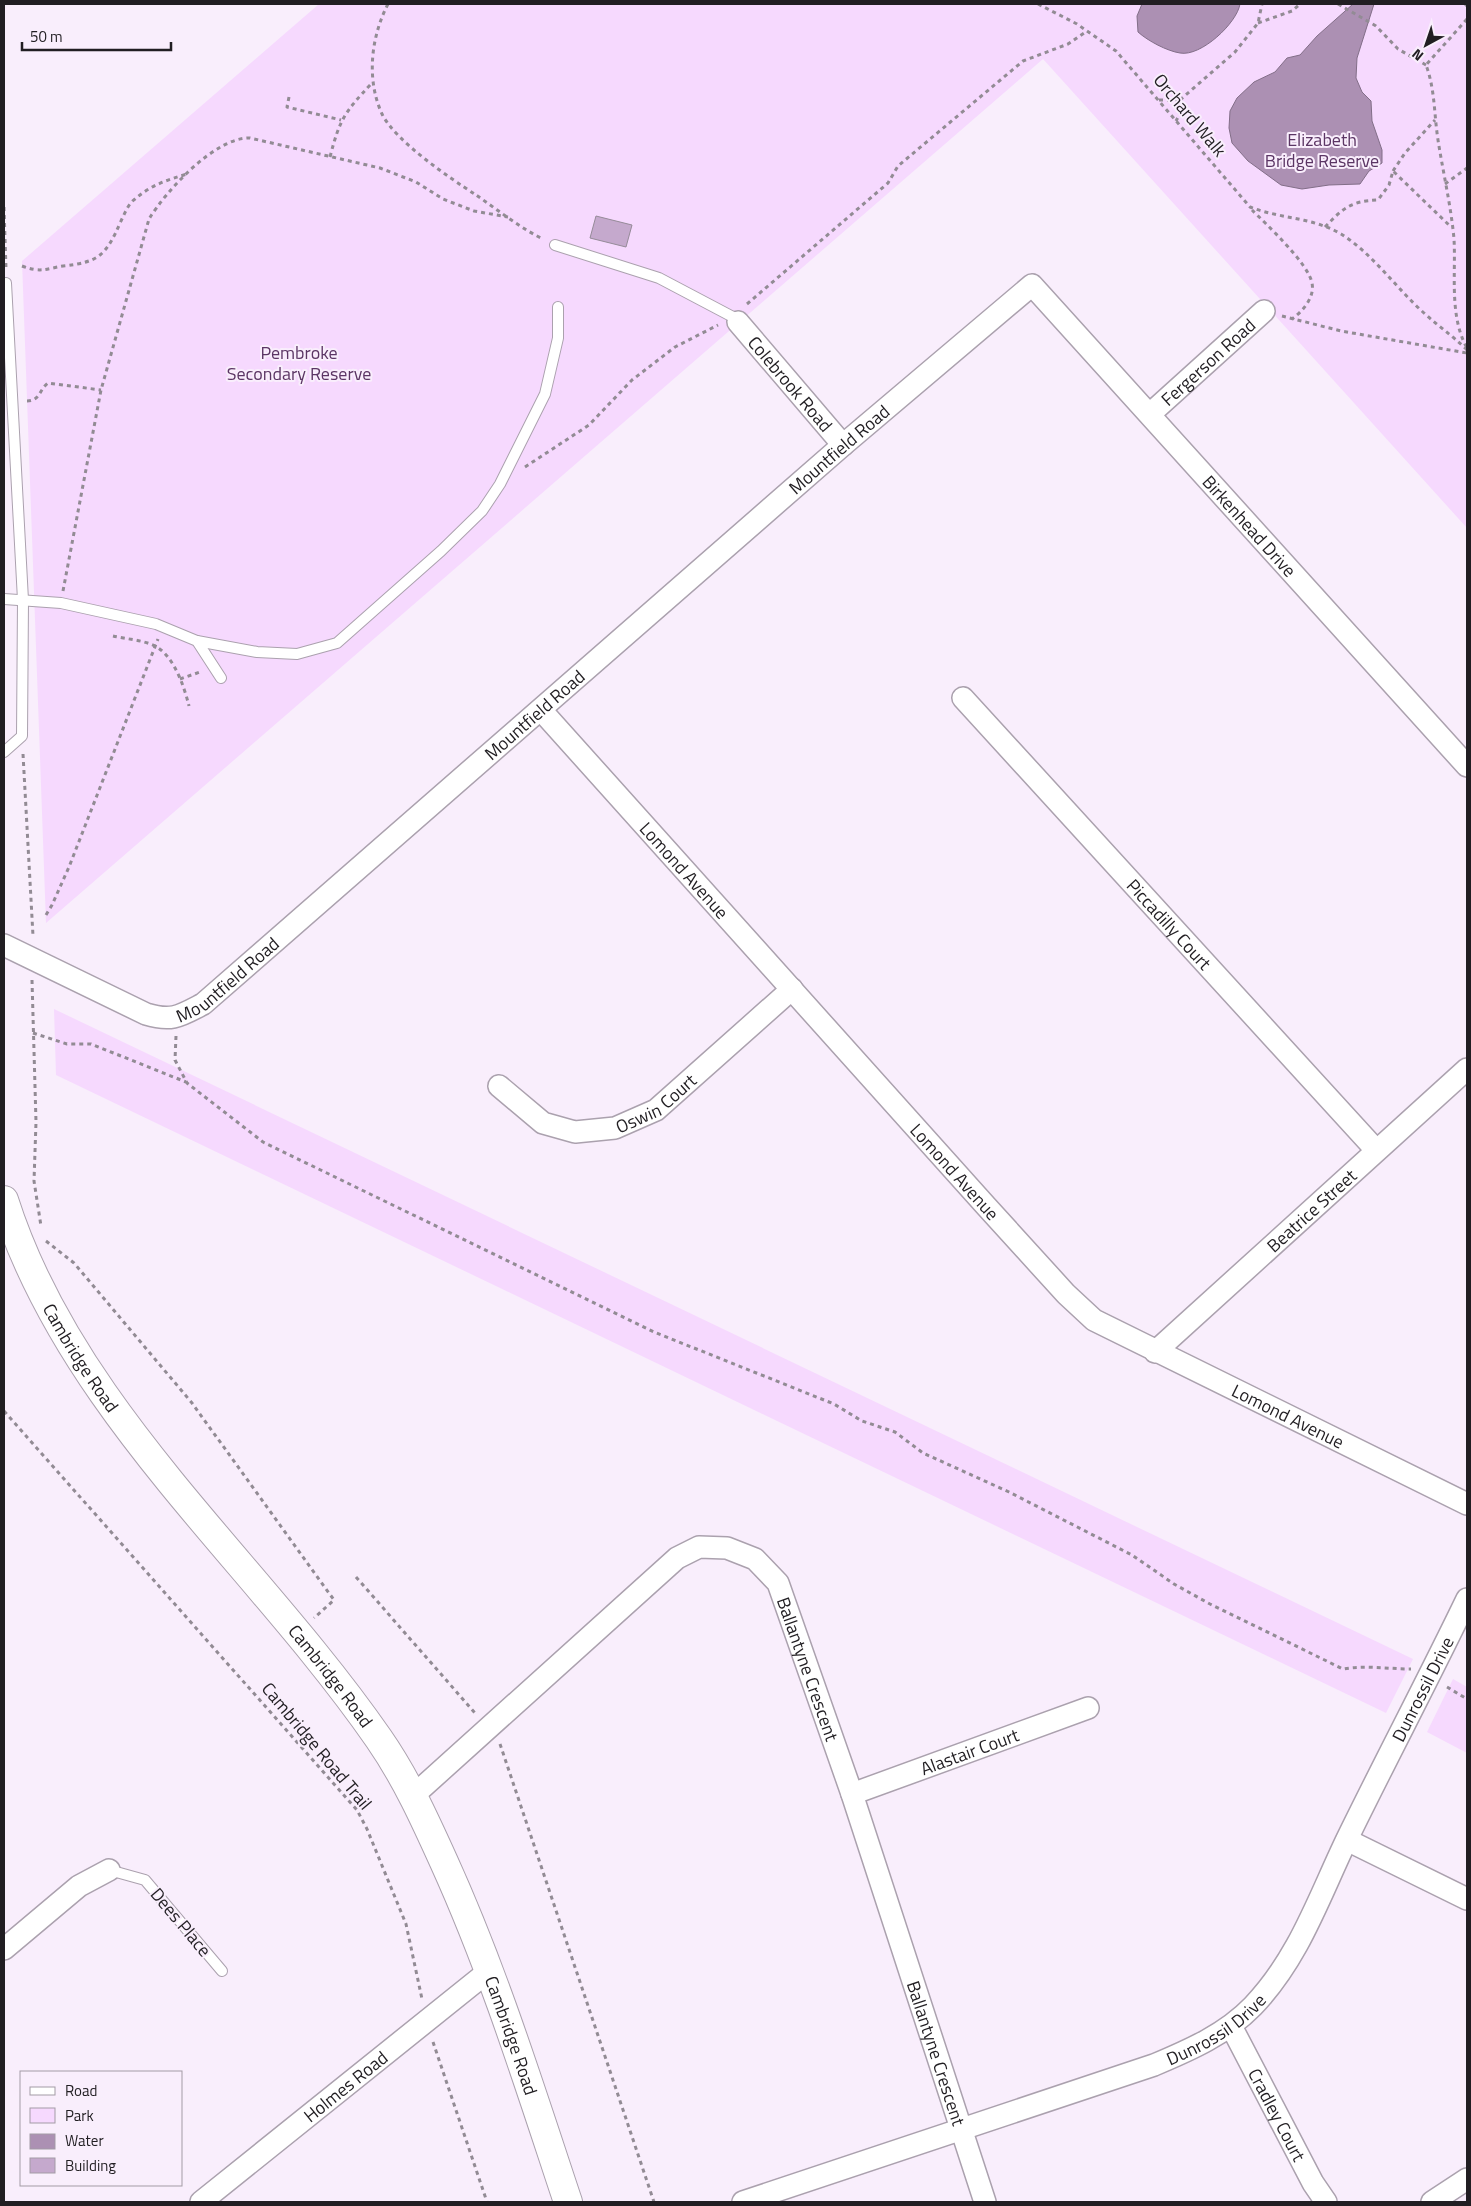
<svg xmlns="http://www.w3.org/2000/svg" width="1471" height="2206" viewBox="0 0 1471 2206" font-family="'Titillium Web',sans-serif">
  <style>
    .green { fill: #f6d9fe }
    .water { fill: #ac90b3; stroke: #826e88 }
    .building { fill: #c5a9cd; stroke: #958b98 }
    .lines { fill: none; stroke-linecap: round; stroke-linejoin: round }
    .service-casing { stroke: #aba1ae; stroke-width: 12 }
    .minor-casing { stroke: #aba1ae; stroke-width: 24 }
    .secondary-casing { stroke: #aba1ae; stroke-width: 30 }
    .path { stroke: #928b94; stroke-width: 3; stroke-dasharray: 4 4; stroke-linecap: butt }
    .service { stroke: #fff; stroke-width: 10 }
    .minor { stroke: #fff; stroke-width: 21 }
    .secondary { stroke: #fff; stroke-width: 28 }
    .labels { text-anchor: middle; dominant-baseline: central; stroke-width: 4; stroke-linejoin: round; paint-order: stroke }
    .street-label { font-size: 18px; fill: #211e22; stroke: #f9eefc }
    .park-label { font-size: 18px; fill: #5b3564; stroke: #f9eefc }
  </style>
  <rect width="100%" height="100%" fill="#f9eefc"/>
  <g class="green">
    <path d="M 319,4 L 1467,4 L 1467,528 L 1043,59 L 46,923 L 22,261 Z"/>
    <path d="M 54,1009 L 1413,1659 L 1386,1713 L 56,1075 Z"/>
    <path d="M 1453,1679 L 1467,1687 L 1467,1753 L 1427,1732 Z"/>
  </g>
  <g class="water">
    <path d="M 1142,4 L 1240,4 C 1237,23 1201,57 1180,53 C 1167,51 1148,41 1138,32 L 1137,16 Z"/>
    <path d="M 1353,4 L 1374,4 L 1357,58 L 1356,78 L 1362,92 L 1371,101 L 1372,121 L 1382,150 L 1382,163 L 1369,171 L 1360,184 L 1329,185 L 1302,189 L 1281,185 L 1248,161 L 1232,143 L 1229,128 L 1230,111 L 1237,98 L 1254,82 L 1275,72 L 1287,58 L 1300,55 L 1317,36 Z"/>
  </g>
  <path class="building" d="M 596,216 L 632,225 L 626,247 L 590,238 Z"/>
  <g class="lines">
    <defs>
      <g id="service">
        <path d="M 555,245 L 659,278 L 733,317 L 738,322"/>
        <path d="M 4,599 L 61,603 L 156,624 L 197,641 L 221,678"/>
        <path d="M 197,641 L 257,652 L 297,654 L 337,643 L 441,551 L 482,511 L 500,484 L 545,394 L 558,338 L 558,307"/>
        <path d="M 4,752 L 22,736 L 23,600 L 6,283"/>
        <path d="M 109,1870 L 145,1880 L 222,1971"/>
      </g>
      <g id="minor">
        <path id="s1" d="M 738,322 L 843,445"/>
        <path id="s2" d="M 1150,414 L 1264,311"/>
        <path id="s3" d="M 963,698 L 1376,1150"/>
        <path id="s4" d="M 541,710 L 986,1206 L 1066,1294 L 1094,1320 L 1467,1504"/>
        <path id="s5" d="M 4,945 L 146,1014 C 172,1022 180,1016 203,1004 L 843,445 L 1032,285 L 1467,766"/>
        <path id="s6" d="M 499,1086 L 543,1123 L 575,1132 L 615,1128 L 656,1110 L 792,989"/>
        <path id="s7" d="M 1155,1352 L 1467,1069"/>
        <path id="s8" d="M 852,1794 L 1088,1708"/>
        <path id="s9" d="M 414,1795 L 677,1558 L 699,1547 L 727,1548 L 755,1559 L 778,1583 L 852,1794 L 985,2202"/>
        <path d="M 1347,1840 L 1467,1899"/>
        <path d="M 4,1949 L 79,1886 L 109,1870"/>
        <path id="s10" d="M 1231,2026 L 1313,2183 L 1326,2202"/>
        <path id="s11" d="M 201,2202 L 490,1970"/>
        <path id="s12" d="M 743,2202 L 1154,2065 C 1190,2050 1226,2034 1253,2006 C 1299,1958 1319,1897 1347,1839 C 1386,1759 1428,1680 1467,1599"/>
        <path d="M 1432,2202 L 1467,2179"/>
      </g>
      <g id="secondary">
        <path id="s13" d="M 4,1200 C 71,1411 256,1561 379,1739 C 406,1778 425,1820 444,1862 C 494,1972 530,2088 568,2202"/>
      </g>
    </defs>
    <use href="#service" class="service-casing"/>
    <use href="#minor" class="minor-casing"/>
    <use href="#secondary" class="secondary-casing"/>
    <g class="path">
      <path d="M 388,4 C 371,37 366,79 382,114 C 396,142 450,178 476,195 C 498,210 520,228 543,239"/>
      <path d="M 1038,4 L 1077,24 L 1116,51 L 1250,207 C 1281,219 1312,217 1341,234 C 1372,253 1397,289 1424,313 C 1439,327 1452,335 1467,350"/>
      <path d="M 1338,4 L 1376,26 L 1398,49 L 1426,65"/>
      <path d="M 1465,4 L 1467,6"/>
      <path d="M 1467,19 L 1426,65 C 1435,89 1434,114 1438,140 C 1443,172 1451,206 1454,239 C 1456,274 1449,316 1467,348"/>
      <path d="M 1258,23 L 1292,11 L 1300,4"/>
      <path d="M 289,97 L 287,107 L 341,120"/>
      <path d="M 1159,100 L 1180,100 L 1181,112 L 1176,121"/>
      <path d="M 1180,100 L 1235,52 L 1258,23 L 1262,4"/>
      <path d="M 330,157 C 340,118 345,112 372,83"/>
      <path d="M 1393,171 L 1405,153 L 1435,120"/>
      <path d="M 1445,184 L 1467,168"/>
      <path d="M 4,207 L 6,269"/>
      <path d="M 1252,210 C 1267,225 1308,263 1312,283 C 1315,297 1303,311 1292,319"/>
      <path d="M 1325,227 C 1343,208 1351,201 1378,200 L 1389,185 L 1393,171 L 1450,226"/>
      <path d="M 22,266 C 41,273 45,269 63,266 C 100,262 106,255 121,221 C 125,213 128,204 135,199 C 151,185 167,180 187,174"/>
      <path d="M 747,304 L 888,183 L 898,166 L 1023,61 L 1068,44 L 1087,31"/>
      <path d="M 1282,316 L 1341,331 L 1467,353"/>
      <path d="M 27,401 C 40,401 39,390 48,383 L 101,390"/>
      <path d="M 525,467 L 589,425 L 632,380 L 675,347 L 718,325"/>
      <path d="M 63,591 L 101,390 L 149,219 C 166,191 215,137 250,138 L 380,168 L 416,182 L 443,199 L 474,211 L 508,217"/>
      <path d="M 113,636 C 126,639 143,640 155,646 C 174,656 184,686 189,706"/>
      <path d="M 180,679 L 200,672"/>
      <path d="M 23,754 L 33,936"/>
      <path d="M 46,915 L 52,905 L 69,867 L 158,639"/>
      <path d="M 32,980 L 36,1122 L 34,1181 L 41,1226"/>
      <path d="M 33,1033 L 67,1044 L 91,1044 L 186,1082"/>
      <path d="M 176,1036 L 175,1060 L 187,1083 L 263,1142 L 654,1332 L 834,1404 L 862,1421 L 895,1432 L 923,1453 L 1009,1492 L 1132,1555 L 1174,1584 L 1210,1604 L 1343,1669 C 1366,1665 1388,1669 1411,1669"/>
      <path d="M 46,1241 L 74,1263 L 192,1403 L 334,1600 L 314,1618"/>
      <path d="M 4,1411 L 357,1810 L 367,1829 L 406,1924 L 422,1999"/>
      <path d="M 356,1577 L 475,1713"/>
      <path d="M 1447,1687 L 1467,1699"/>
      <path d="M 500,1744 L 654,2202"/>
      <path d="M 433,2042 L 487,2202"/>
    </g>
    <use href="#service" class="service"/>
    <use href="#minor" class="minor"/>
    <use href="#secondary" class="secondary"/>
  </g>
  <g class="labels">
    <g class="street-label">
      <text transform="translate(1190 115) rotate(50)">Orchard Walk</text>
      <text stroke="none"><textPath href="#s2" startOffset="78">Fergerson Road</textPath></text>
      <text stroke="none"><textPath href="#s1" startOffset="81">Colebrook Road</textPath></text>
      <text stroke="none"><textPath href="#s5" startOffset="1062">Mountfield Road</textPath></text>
      <text stroke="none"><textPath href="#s5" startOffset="1640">Birkenhead Drive</textPath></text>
      <text stroke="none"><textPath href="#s5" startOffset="658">Mountfield Road</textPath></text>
      <text stroke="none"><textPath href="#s4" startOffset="215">Lomond Avenue</textPath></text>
      <text stroke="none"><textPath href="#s3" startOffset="306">Piccadilly Court</textPath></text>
      <text stroke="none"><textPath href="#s5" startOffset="252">Mountfield Road</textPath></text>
      <text stroke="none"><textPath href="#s6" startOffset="179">Oswin Court</textPath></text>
      <text stroke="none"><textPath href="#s4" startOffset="620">Lomond Avenue</textPath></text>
      <text stroke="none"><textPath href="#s7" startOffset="211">Beatrice Street</textPath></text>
      <text stroke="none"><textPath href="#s13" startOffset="176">Cambridge Road</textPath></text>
      <text stroke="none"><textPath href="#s4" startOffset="1040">Lomond Avenue</textPath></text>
      <text stroke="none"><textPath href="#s9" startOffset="561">Ballantyne Crescent</textPath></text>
      <text stroke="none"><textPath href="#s13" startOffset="581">Cambridge Road</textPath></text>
      <text stroke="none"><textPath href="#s12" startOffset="910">Dunrossil Drive</textPath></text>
      <text transform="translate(317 1746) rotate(50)">Cambridge Road Trail</text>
      <text stroke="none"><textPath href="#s8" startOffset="125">Alastair Court</textPath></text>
      <text transform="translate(181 1922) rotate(50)">Dees Place</text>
      <text stroke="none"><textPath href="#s12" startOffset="505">Dunrossil Drive</textPath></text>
      <text stroke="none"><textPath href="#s13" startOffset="986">Cambridge Road</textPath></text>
      <text stroke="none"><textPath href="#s9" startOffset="966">Ballantyne Crescent</textPath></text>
      <text stroke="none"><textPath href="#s11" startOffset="185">Holmes Road</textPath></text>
      <text stroke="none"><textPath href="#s10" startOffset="100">Cradley Court</textPath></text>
    </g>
    <g class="park-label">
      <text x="1322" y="139">Elizabeth<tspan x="1322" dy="21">Bridge Reserve</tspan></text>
      <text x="299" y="352">Pembroke<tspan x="299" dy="21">Secondary Reserve</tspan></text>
    </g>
  </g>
  <rect width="1471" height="2206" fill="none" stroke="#211e22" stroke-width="10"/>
  <rect x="20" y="2071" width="162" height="115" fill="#f9eefc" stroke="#a39ba5"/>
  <rect x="30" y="2087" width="25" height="8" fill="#ffffff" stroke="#a39ba5"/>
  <text x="65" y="2096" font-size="15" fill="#211e22">Road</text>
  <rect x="30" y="2108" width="25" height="15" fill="#f6d9fe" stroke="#a39ba5"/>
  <text x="65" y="2121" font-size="15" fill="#211e22">Park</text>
  <rect x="30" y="2134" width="25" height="15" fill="#ac90b3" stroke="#a39ba5"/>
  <text x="65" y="2146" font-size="15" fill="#211e22">Water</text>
  <rect x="30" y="2158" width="25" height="15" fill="#c5a9cd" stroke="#a39ba5"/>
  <text x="65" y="2171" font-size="15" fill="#211e22">Building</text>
  <g transform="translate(1426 45) rotate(220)" stroke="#f9eefc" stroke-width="4" paint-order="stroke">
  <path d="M0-4L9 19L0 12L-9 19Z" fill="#211e22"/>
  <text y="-8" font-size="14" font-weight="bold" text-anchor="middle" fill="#211e22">N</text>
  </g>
  <path d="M22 42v8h149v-8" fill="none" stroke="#211e22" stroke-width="2.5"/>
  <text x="30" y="42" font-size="15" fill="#211e22" stroke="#f9eefc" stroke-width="4" paint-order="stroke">50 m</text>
</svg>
